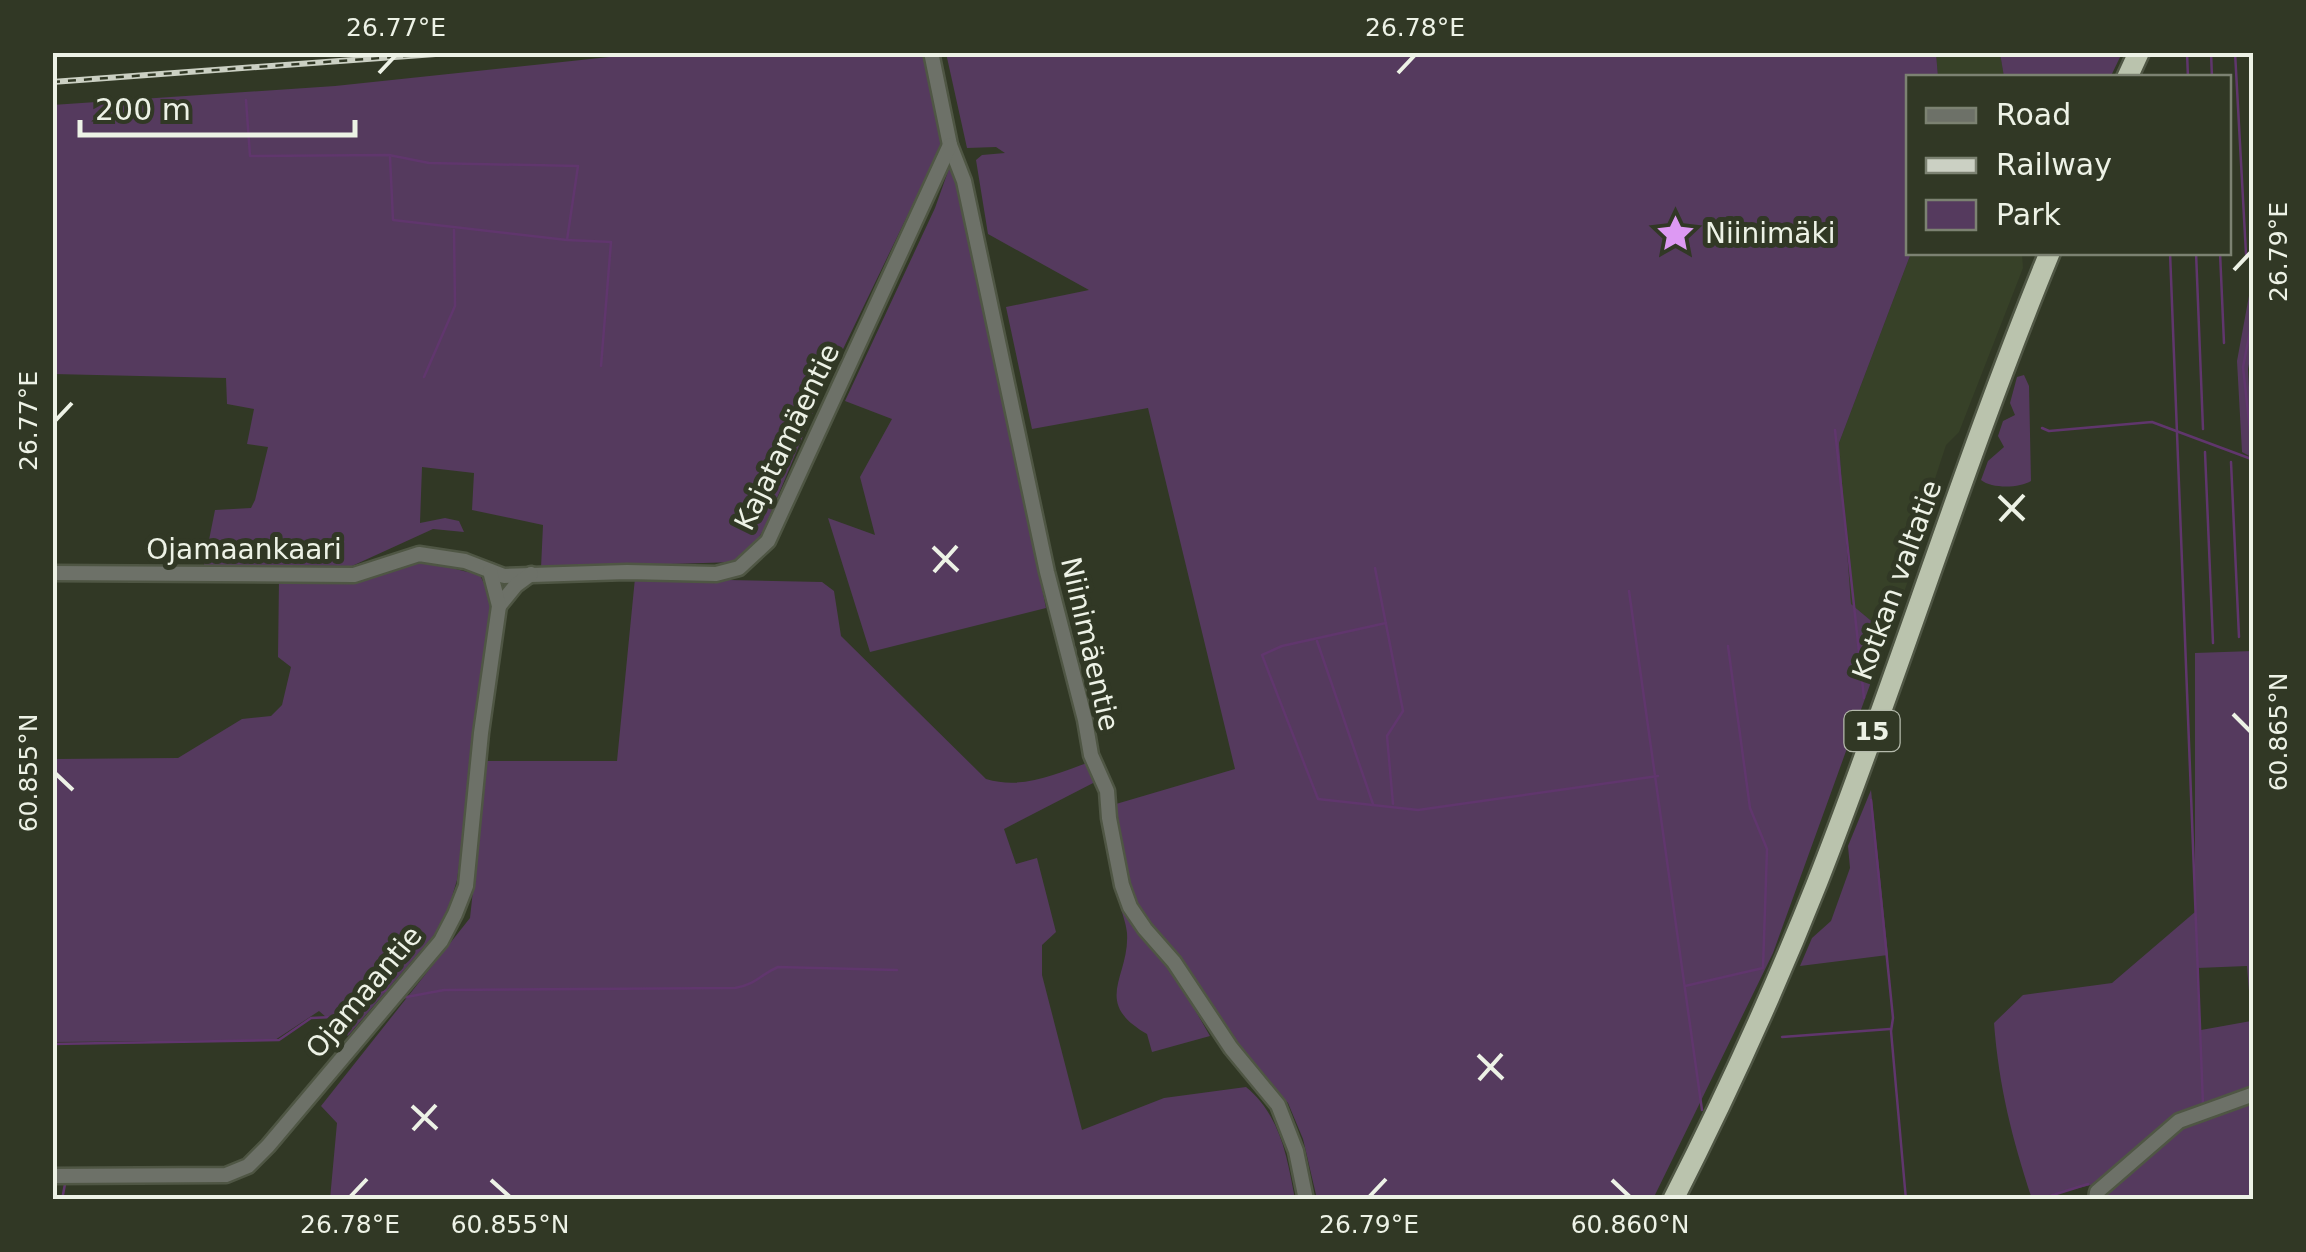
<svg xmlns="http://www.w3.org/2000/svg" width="2306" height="1252" viewBox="0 0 2306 1252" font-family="'DejaVu Sans',sans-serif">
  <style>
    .built { fill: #374128 }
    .green { fill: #553a5e }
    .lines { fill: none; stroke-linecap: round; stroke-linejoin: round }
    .stream { stroke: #60366d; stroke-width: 2.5 }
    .minor-casing { stroke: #4f5644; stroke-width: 19 }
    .highway-casing { stroke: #4f5644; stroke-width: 25 }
    .minor { stroke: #6d7168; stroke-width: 14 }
    .highway { stroke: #bac3ad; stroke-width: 20 }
    .rail-casing { stroke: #cbd0c3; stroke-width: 6 }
    .rail { stroke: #313825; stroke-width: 2.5; stroke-dasharray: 8; stroke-linecap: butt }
    .ticks { fill: none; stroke: #edf2e6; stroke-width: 4 }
    .labels { text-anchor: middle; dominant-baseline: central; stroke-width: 10; stroke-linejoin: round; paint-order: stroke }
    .shield { fill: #313825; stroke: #b5baac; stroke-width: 2.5 }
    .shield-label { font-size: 25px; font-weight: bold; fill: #edf2e6 }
    .poi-label { font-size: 28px; fill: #edf2e6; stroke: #313825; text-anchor: start }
    .street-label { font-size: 28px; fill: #edf2e6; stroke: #313825 }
    .neatline { fill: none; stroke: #edf2e6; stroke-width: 4 }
    .ticks-label { font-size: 25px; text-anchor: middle; fill: #edf2e6 }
  </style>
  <rect width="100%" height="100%" fill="#313825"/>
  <g class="built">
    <path d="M 1936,53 L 2000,53 L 2004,77 L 1938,77 Z"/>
    <path d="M 1911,253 L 2022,253 L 2023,268 L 1959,432 L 1946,445 L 1930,494 L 1934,511 L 1888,635 L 1851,604 L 1839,443 Z"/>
  </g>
  <g class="green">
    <path d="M 922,52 L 941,129 L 941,146 L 817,403 L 764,529 L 752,548 L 736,562 L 541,568 L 543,525 L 472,510 L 474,473 L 422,467 L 420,523 L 445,518 L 459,521 L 464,532 L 433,529 L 352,566 L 204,565 L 215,510 L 251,508 L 255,500 L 268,447 L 247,444 L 254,409 L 227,404 L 226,378 L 53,374 L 52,105 L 335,86 L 647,53 Z"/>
    <path d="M 946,53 L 1936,53 L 1938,77 L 1908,78 L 1908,252 L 1911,253 L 1839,443 L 1851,604 L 1888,635 L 1773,953 L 1653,1199 L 1317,1199 L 1303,1139 L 1288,1103 L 1237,1047 L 1143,918 L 1129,887 L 1116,804 L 1235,769 L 1148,408 L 1032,429 L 1006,307 L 1089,290 L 988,234 L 976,160 L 982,155 L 1005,153 L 996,147 L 967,148 Z"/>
    <path d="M 2000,53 L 2000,52 L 2122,53 L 2110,78 L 2004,77 Z"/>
    <path d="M 951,163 L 957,168 L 1046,608 L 870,652 L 828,518 L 875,535 L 860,477 L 892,419 L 845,401 L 935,208 Z"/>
    <path d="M 2253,274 L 2253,344 L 2248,369 L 2253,458 L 2242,452 L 2237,361 Z"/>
    <path d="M 2024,375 L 2029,386 L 2031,481 C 2020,488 1992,489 1981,480 L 1988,461 L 2004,447 L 1998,436 L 2003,421 L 2015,415 L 2010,403 L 2017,377 Z"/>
    <path d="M 423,561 L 480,575 L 494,605 L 457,880 L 451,900 L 440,928 L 348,1036 L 319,1011 L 275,1040 L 53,1042 L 52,759 L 178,758 L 242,719 L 271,716 L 282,705 L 291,667 L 278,657 L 279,579 L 372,573 Z"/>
    <path d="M 635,578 L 822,582 L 834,591 L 841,636 L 986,779 C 1023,790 1055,774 1090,762 L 1097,781 L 1004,829 L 1016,864 L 1037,858 L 1056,932 L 1042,945 L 1042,975 L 1082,1130 L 1164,1098 L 1246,1087 C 1281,1116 1287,1157 1295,1199 L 330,1199 L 337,1123 L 321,1106 L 470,918 L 487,761 L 617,761 Z"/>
    <path d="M 2253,651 L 2253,1004 L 2250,1004 L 2247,966 L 2197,968 L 2201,1030 L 2251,1021 L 2253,1090 L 2168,1123 L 2091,1185 L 2032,1199 C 2012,1138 1999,1087 1994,1023 L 2023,995 L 2112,983 L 2195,912 L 2195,653 Z"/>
    <path d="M 1871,790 L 1888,955 L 1800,966 L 1812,938 L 1831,921 L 1850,868 L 1848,846 Z"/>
    <path d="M 1119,901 L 1137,930 L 1168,963 L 1210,1036 L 1152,1052 L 1147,1034 C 1091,1002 1130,977 1127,933 C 1126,922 1121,911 1119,901 Z"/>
    <path d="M 2253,1100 L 2253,1199 L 2104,1200 L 2109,1189 L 2187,1123 Z"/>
  </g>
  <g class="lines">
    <g class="stream">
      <path d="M 2187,52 L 2188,78"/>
      <path d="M 2211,52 L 2212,78"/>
      <path d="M 2235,52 L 2246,254"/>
      <path d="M 246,100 L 250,156 L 389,155 L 429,163 L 578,166 L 567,240"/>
      <path d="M 390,157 L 393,220 L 567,240 L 611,242 L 601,366"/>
      <path d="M 2170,252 L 2203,1105"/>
      <path d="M 2196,252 L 2203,429"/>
      <path d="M 2220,252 L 2224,343"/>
      <path d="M 424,377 L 455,306 L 454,230"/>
      <path d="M 2042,428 L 2049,431 L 2152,422 L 2254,460"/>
      <path d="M 1835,430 L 1864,698"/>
      <path d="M 2205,452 L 2213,643"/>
      <path d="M 2253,458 L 2243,367 L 2254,311"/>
      <path d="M 2231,462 L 2239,637"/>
      <path d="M 2252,468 L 2254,484"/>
      <path d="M 1375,568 L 1403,711 L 1387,736 L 1393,804"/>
      <path d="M 1629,591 L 1702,1110"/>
      <path d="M 1386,623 L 1282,646 L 1262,655 L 1318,799 L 1418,810 L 1658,776"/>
      <path d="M 1317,641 L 1373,804"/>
      <path d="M 1871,800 L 1893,1018 L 1891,1031 L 1906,1200"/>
      <path d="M 1685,986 L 1763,968 L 1767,849 L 1750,808 L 1728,646"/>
      <path d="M 401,998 L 444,990 L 735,988 C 759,983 759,975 778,967 L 897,970"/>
      <path d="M 1782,1037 L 1890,1029"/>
      <path d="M 52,1044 L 279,1040 L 311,1018 L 333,1017 L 371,993 L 392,990"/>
      <path d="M 62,1200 L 65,1184"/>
      <path d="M 2037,1200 L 2088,1184"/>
    </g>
    <defs>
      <g id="minor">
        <path d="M 931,52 L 950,145 L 964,181 L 1047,572 L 1085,720 L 1091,755 L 1107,791 L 1109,818 L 1122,885 L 1130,907 L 1145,929 L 1174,962 L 1231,1048 L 1278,1105 L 1296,1151 L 1306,1200"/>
        <path d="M 52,573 L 354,575 L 419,554 L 465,561 L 504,576 L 627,572 L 716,574 L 739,568 L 768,541 L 950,145"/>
        <path d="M 499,606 L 516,585 L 531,574"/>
        <path d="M 52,1176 L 226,1175 L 248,1166 L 268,1146 L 441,941 L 455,914 L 466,886 L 481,733 L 499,606 L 490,571"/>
        <path d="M 2096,1200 L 2097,1192 L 2179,1121 L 2254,1094"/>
      </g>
      <g id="highway">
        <path d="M 2127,78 L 2139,52"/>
        <path d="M 1673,1200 C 1726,1096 1774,991 1817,883 C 1899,675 1964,460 2050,252"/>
      </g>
    </defs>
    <use href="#minor" class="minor-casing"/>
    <use href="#highway" class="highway-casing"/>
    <use href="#minor" class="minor"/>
    <use href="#highway" class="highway"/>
    <defs>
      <path id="rail" d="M 52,82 L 463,52"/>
    </defs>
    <use href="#rail" class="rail-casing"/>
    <use href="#rail" class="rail"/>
  </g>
  <path class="ticks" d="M 379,73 L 396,55M 1398,73 L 1415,55M 2234,270 L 2251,252M 55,421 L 72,403M 1999,496 L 2024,520M 2000,521 L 2024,495M 933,547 L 958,571M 934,572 L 957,546M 2233,714 L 2251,732M 55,773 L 73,790M 1478,1055 L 1503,1079M 1479,1080 L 1502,1054M 412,1106 L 437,1129M 413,1130 L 436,1105M 491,1180 L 510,1197M 1612,1180 L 1630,1197M 350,1197 L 367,1179M 1369,1197 L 1386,1179"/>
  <defs>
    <symbol id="sight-bare" viewBox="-9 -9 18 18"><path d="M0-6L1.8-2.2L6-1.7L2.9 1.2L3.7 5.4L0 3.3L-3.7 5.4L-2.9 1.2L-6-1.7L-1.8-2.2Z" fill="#dd99f3" stroke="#313825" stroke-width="2.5" paint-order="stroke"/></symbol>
  </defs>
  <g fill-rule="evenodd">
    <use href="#sight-bare" x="1648" y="206" width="55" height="55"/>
  </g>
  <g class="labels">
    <rect class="shield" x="1844.5" y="711" width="55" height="40" rx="8"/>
    <g class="shield-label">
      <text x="1872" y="731">15</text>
    </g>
    <g class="poi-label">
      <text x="1705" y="233">Niinimäki</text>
    </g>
    <g class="street-label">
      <text transform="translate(787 437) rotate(-64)">Kajatamäentie</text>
      <text x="244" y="549">Ojamaankaari</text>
      <text transform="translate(1897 580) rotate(-70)">Kotkan valtatie</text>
      <text transform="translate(1090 644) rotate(77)">Niinimäentie</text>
      <text transform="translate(364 992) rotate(-50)">Ojamaantie</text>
    </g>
  </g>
  <rect width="2306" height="1252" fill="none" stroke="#313825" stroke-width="110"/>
  <rect x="1906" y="75" width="325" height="180" fill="#313825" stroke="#7c8272" stroke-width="2.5"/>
  <rect x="1926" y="108" width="50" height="15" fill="#6d7168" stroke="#7c8272" stroke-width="2.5"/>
  <text x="1996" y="125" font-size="30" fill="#edf2e6">Road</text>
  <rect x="1926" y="158" width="50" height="15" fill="#cbd0c3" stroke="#7c8272" stroke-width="2.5"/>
  <text x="1996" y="175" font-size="30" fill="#edf2e6">Railway</text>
  <rect x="1926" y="200" width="50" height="30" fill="#553a5e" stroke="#7c8272" stroke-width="2.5"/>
  <text x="1996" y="225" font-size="30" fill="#edf2e6">Park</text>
  <path d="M80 120v15h275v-15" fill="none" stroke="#edf2e6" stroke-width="5"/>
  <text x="95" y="120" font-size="30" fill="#edf2e6" stroke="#313825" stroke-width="8" paint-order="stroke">200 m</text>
  <rect x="55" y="55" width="2196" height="1142" class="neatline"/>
  <g class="ticks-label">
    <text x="396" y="36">26.77°E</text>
    <text x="1415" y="36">26.78°E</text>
    <text transform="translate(2278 252) rotate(-90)" y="9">26.79°E</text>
    <text transform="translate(28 421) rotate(-90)" y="9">26.77°E</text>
    <text transform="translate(2278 732) rotate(-90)" y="9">60.865°N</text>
    <text transform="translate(28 773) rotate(-90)" y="9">60.855°N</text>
    <text x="350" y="1233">26.78°E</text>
    <text x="510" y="1233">60.855°N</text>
    <text x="1369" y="1233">26.79°E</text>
    <text x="1630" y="1233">60.860°N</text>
  </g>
</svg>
